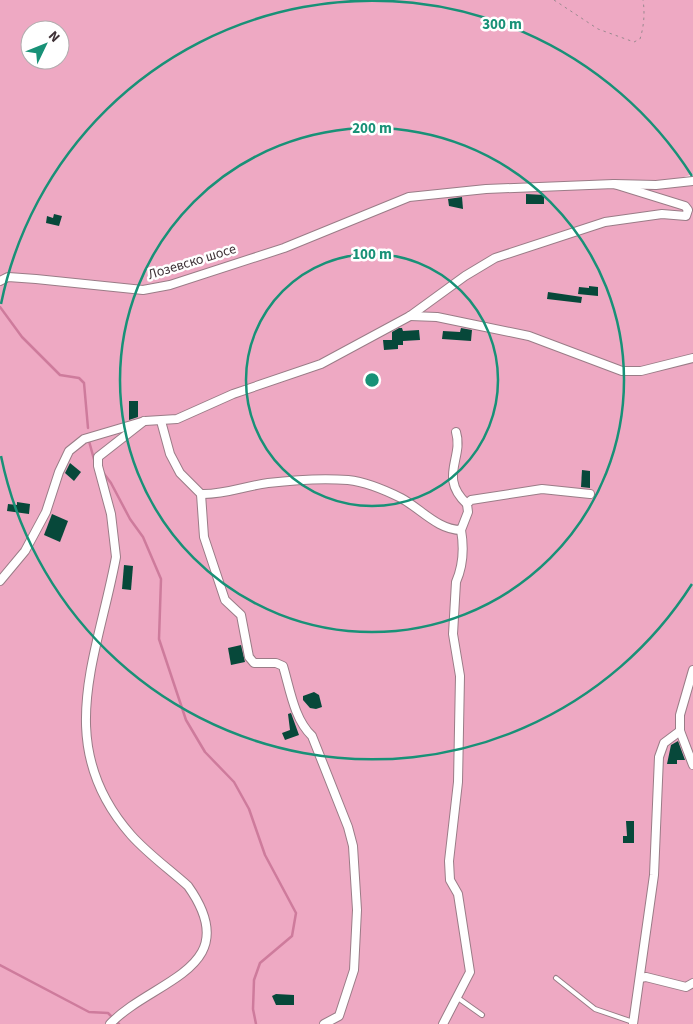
<svg xmlns="http://www.w3.org/2000/svg" width="693" height="1024" viewBox="0 0 693 1024" font-family="'Source Sans 3',sans-serif">
  <style>
    .green { fill: #eea9c3; fill-rule: evenodd }
    .lines { fill: none; stroke-linecap: round; stroke-linejoin: round }
    .stream { stroke: #ce7b9c; stroke-width: 2.5 }
    .building { fill: #07483a }
    .service-casing { stroke: #9a7c87; stroke-width: 6 }
    .minor-casing { stroke: #9a7c87; stroke-width: 10 }
    .path { stroke: #9a898f; stroke-width: 1; stroke-dasharray: 2.5 4; stroke-linecap: butt }
    .service { stroke: #fff; stroke-width: 4 }
    .minor { stroke: #fff; stroke-width: 8 }
    .ring { fill: none; stroke: #189177; stroke-width: 2.5 }
    .labels { text-anchor: middle; dominant-baseline: central; stroke-width: 5; stroke-linejoin: round; paint-order: stroke }
    .street-label { font-size: 14px; fill: #3f3237; stroke: #fff }
    .centre { fill: #189177; stroke: #fff; stroke-width: 2.5 }
    .ring-label { font-size: 15px; text-anchor: middle; font-weight: bold; fill: #189177; stroke: #fff; stroke-width: 5; stroke-linejoin: round; paint-order: stroke }
  </style>
  <rect width="100%" height="100%" fill="#fde8ef"/>
  <path class="green" d="M 0,0 L 693,0 L 693,174 L 684,177 L 693,177 L 693,1024 L 0,1024 ZM 30,30 L 60,30 L 60,60 L 30,60 Z"/>
  <g class="lines">
    <g class="stream">
      <path d="M 0,307 L 22,337 L 60,375 L 79,378 L 84,383 L 88,428"/>
      <path d="M 89,441 L 95,463"/>
      <path d="M 102,471 L 111,483 L 130,519 L 143,537 L 161,579 L 159,639 L 186,720 L 205,752 L 234,782 L 249,809 L 265,855 L 296,913 L 292,936 L 260,963 L 254,980 L 253,1009 L 256,1024"/>
      <path d="M 0,965 L 89,1012 L 108,1013 L 119,1024"/>
    </g>
  </g>
  <g class="building">
    <path d="M 526,194 L 544,195 L 544,204 L 526,204 Z"/>
    <path d="M 462,197 L 463,209 L 449,206 L 448,199 Z"/>
    <path d="M 54,214 L 62,216 L 59,226 L 46,223 L 47,216 L 53,218 Z"/>
    <path d="M 589,286 L 598,287 L 598,296 L 578,294 L 579,287 L 589,288 Z"/>
    <path d="M 548,292 L 582,297 L 581,303 L 547,299 Z"/>
    <path d="M 399,328 L 402,328 L 403,331 L 419,330 L 420,340 L 403,341 L 403,345 L 398,345 L 398,349 L 384,350 L 383,340 L 392,340 L 392,332 Z"/>
    <path d="M 461,328 L 472,330 L 471,341 L 442,339 L 443,331 L 460,332 Z"/>
    <path d="M 129,401 L 138,401 L 138,417 L 129,420 Z"/>
    <path d="M 70,463 L 81,472 L 74,481 L 65,473 Z"/>
    <path d="M 582,470 L 590,471 L 590,488 L 581,487 Z"/>
    <path d="M 17,502 L 30,504 L 29,514 L 7,511 L 8,504 L 17,505 Z"/>
    <path d="M 52,514 L 68,521 L 60,542 L 44,535 Z"/>
    <path d="M 124,565 L 133,566 L 131,590 L 122,589 Z"/>
    <path d="M 241,645 L 245,662 L 231,665 L 228,648 Z"/>
    <path d="M 314,692 L 319,695 L 322,707 L 316,709 L 310,708 L 303,700 L 303,696 Z"/>
    <path d="M 291,713 L 299,735 L 285,740 L 282,733 L 290,730 L 288,714 Z"/>
    <path d="M 678,741 L 685,760 L 677,760 L 677,764 L 667,764 L 671,745 Z"/>
    <path d="M 626,821 L 634,821 L 634,843 L 623,843 L 623,836 L 627,836 Z"/>
    <path d="M 276,994 L 294,995 L 294,1005 L 276,1005 L 272,996 Z"/>
  </g>
  <g class="lines">
    <defs>
      <g id="service">
        <path d="M 556,978 L 595,1009 L 633,1022"/>
        <path d="M 458,998 L 482,1015"/>
      </g>
      <g id="minor">
        <path d="M 0,281 L 8,277 L 36,279 L 143,290 L 170,285 L 284,248 L 409,197 L 486,189 L 614,184 L 656,185 L 693,181"/>
        <path d="M 410,316 L 437,317 L 529,336 L 622,371 L 641,371 L 693,358"/>
        <path d="M 161,421 L 170,454 L 180,473 L 201,494 L 204,537 L 225,600 L 241,615 L 249,657 L 254,663 L 276,663 L 283,666 C 290,689 294,719 312,736 L 348,827 L 353,846 L 357,910 L 354,970 L 339,1016 L 324,1024"/>
        <path d="M 456,432 C 464,458 438,477 467,504"/>
        <path d="M 201,494 C 224,495 245,486 268,483 C 293,480 323,478 348,480 C 366,482 385,490 401,498 C 421,509 438,530 461,530 L 468,512 L 467,504 L 471,500 L 542,489 L 590,494"/>
        <path d="M 0,581 L 25,551 L 46,512 L 59,472 L 69,451 L 84,439 L 145,421 L 177,419 L 233,394 L 321,364 L 410,316 L 465,276 L 495,258 L 605,222 L 662,214 L 686,216 L 688,210 L 685,206 L 614,184"/>
        <path d="M 693,670 L 680,715 L 680,731 L 693,765"/>
        <path d="M 640,978 L 646,977 L 686,987 L 693,983"/>
        <path d="M 110,1024 C 153,979 247,969 188,886 C 169,869 148,854 131,835 C 52,745 97,659 116,557 L 111,514 L 98,466 L 98,457 L 144,421"/>
        <path d="M 443,1024 L 470,972 L 458,894 L 450,880 L 449,861 L 458,782 L 460,676 L 453,634 L 456,582 C 463,566 464,547 461,530"/>
        <path d="M 633,1024 L 654,875 L 659,757 L 664,743 L 680,731"/>
      </g>
    </defs>
    <use href="#service" class="service-casing"/>
    <use href="#minor" class="minor-casing"/>
    <path class="path" d="M 554,0 L 598,29 L 634,42 L 640,39 C 644,26 645,13 643,0"/>
    <use href="#service" class="service"/>
    <use href="#minor" class="minor"/>
  </g>
  <g class="ring">
    <circle cx="372" cy="380" r="126"/>
    <circle cx="372" cy="380" r="252"/>
    <path d="M692 584A379 379 0 0 1 1 456M1 304A379 379 0 0 1 692 176"/>
  </g>
  <g class="labels">
    <g class="street-label">
      <text transform="translate(192 262) rotate(-17)">Лозевско шосе</text>
    </g>
  </g>
  <circle cx="372" cy="380" r="8" class="centre"/>
  <g class="ring-label">
    <text x="502" y="29">300 m</text>
    <text x="372" y="133">200 m</text>
    <text x="372" y="259">100 m</text>
  </g>
  <g transform="translate(45 45) rotate(47)"><circle r="24" fill="#ffffff" stroke="#b2adaf"/>
  <path d="M0-4L9 19L0 12L-9 19Z" fill="#189177"/>
  <text y="-8" font-size="14" font-weight="bold" text-anchor="middle" fill="#3f3237">N</text>
  </g>
</svg>
